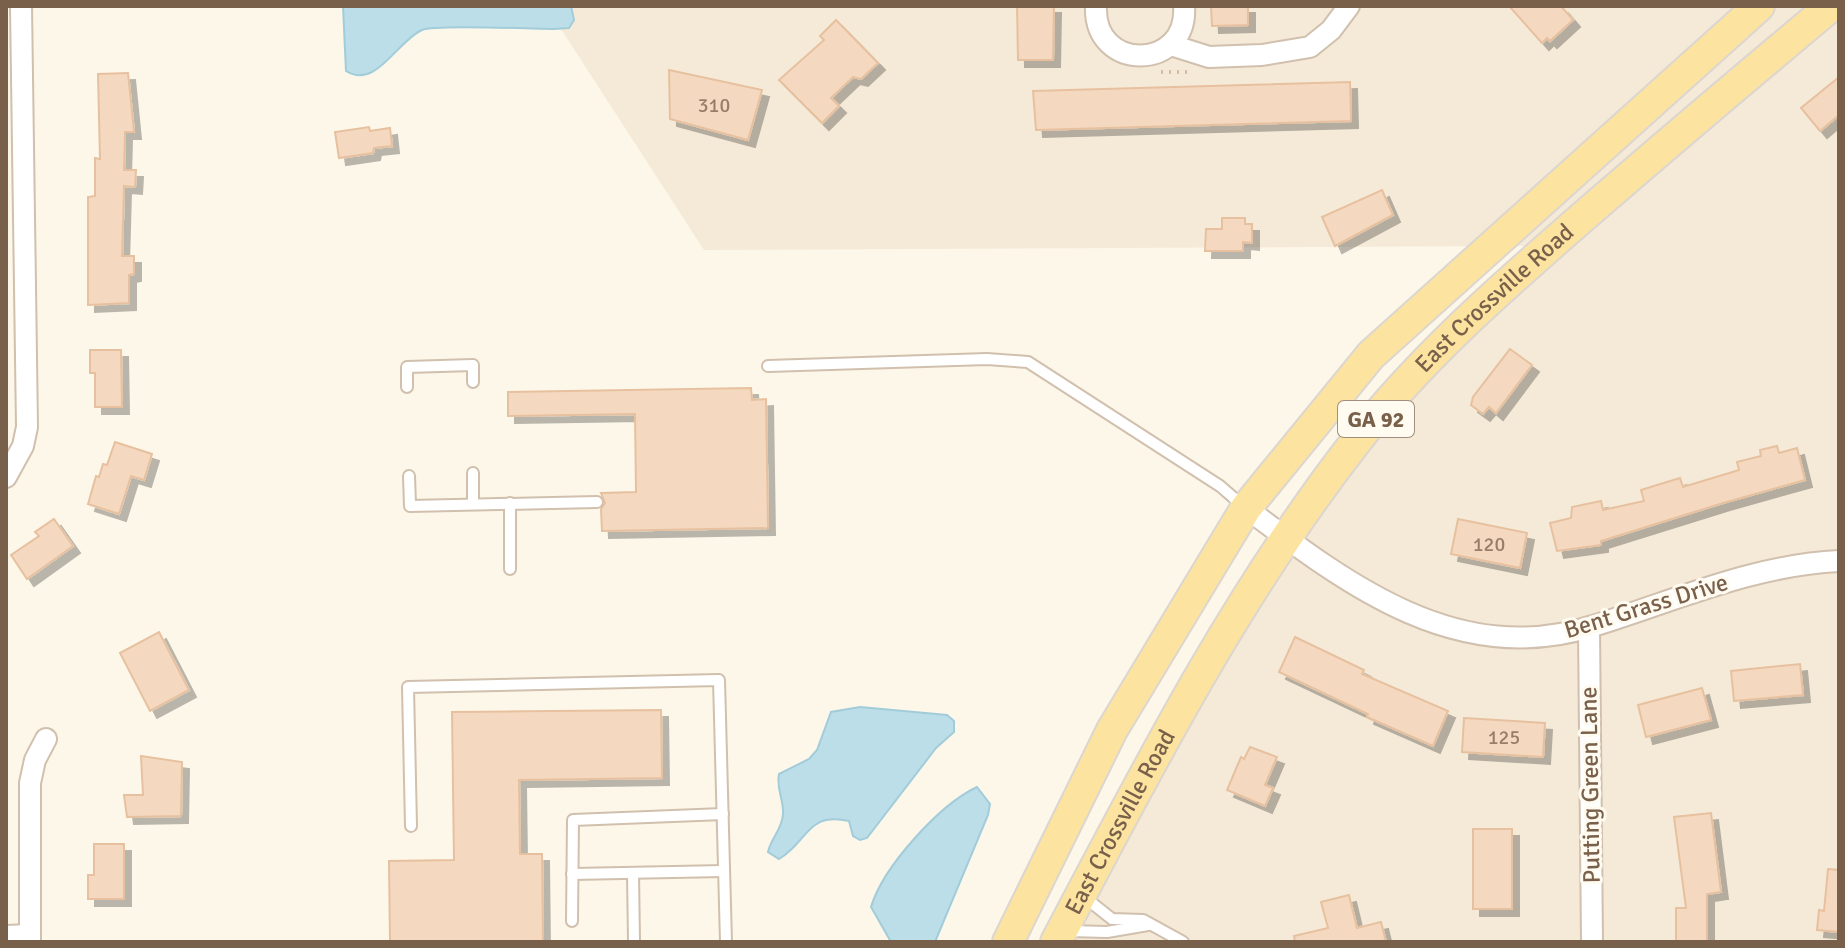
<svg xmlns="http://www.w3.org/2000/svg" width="1845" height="948" viewBox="0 0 1845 948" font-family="Signika,sans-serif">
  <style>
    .residential { fill: #f5ead7 }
    .water { fill: #bcdee8; stroke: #a2ccda; stroke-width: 2 }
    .building { fill: #f4d9c0; stroke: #e7c19f; stroke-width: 2; filter: url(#shadow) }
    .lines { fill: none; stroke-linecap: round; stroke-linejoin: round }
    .service-casing { stroke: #d0c0ad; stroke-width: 14 }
    .minor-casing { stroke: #d0c0ad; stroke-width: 24 }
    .primary-casing { stroke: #dcd6d0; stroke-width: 34 }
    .path { stroke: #d9bda2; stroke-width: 4; stroke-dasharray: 2 6; stroke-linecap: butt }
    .service { stroke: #fff; stroke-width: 10 }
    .minor { stroke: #fff; stroke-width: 20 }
    .primary { stroke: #fde3a0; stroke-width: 30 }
    .labels { text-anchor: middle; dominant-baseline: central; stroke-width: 6; stroke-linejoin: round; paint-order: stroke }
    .number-label { font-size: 20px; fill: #987e68 }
    .shield { fill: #fffbf0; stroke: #a18e7c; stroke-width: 2 }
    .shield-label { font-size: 22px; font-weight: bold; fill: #79604b }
    .street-label { font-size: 24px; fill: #79604b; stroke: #fffbf0 }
  </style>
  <defs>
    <filter id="shadow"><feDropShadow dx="7" dy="7" stdDeviation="0" flood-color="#0004"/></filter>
  </defs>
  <rect width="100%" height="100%" fill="#fdf7e9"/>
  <path class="residential" d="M 546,6 L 1839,6 L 1839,942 L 1056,942 L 1285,537 L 1549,246 L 704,250 Z"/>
  <g class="water">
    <path d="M 343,6 L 571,6 L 574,20 L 569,28 L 554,29 C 532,29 434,24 422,30 C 397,41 376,90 346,71 Z"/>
    <path d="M 860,707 L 947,715 L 954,721 L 954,732 L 936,748 L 867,838 L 860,840 L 853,836 L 849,821 C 806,812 809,841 779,859 L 768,852 C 771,838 782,830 783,814 C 784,800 776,789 779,774 L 809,759 L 817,750 L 831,712 Z"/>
    <path d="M 977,787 L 990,804 L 988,815 L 935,942 L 891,942 L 871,907 C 883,867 939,805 977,787 Z"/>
  </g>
  <g class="building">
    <path d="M 1017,6 L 1054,6 L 1053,60 L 1018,60 Z"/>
    <path d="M 1211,6 L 1248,6 L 1248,25 L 1212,26 Z"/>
    <path d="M 1509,6 L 1561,6 L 1573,20 L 1550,41 L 1547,38 L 1542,43 Z"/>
    <path d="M 836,20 L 878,63 L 861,79 L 853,77 L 831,98 L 839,106 L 822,123 L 779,80 L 824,40 L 820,36 Z"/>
    <path d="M 669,70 L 762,90 L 748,140 L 670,119 Z"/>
    <path d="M 128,73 L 134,132 L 125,132 L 124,170 L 136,170 L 135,187 L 124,186 L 122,256 L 134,256 L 134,274 L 129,275 L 129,303 L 88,305 L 88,197 L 95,196 L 95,158 L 100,159 L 98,74 Z"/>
    <path d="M 1839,77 L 1839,115 L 1820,131 L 1801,108 Z"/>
    <path d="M 1350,82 L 1351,121 L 1036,130 L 1033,91 Z"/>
    <path d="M 369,127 L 370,131 L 390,128 L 392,146 L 374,148 L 373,153 L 339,158 L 335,132 Z"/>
    <path d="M 1382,190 L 1393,215 L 1335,246 L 1322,217 Z"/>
    <path d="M 1222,218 L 1245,218 L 1245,224 L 1252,224 L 1252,243 L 1243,242 L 1243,251 L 1205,251 L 1206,229 L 1222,229 Z"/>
    <path d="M 1510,349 L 1532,365 L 1496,413 L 1489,407 L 1483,414 L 1471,405 L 1473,397 Z"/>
    <path d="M 90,350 L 121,350 L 122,407 L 95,407 L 95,373 L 90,373 Z"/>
    <path d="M 751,388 L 752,400 L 766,399 L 768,528 L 602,531 L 601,509 L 605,503 L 601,493 L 636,492 L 635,414 L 508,416 L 508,392 Z"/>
    <path d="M 115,442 L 152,454 L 144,480 L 131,476 L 119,514 L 88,504 L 96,476 L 99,477 L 103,464 L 107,465 Z"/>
    <path d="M 1777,446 L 1779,453 L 1797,448 L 1805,480 L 1723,503 L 1601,541 L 1601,545 L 1557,551 L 1550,523 L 1571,518 L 1572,507 L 1601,501 L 1603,510 L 1644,501 L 1641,490 L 1680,478 L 1683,487 L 1739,470 L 1737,462 L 1761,456 L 1760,450 Z"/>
    <path d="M 54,519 L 73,546 L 27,579 L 11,555 L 39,536 L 35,532 Z"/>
    <path d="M 1458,519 L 1527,533 L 1520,568 L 1451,554 Z"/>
    <path d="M 159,632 L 189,690 L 150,711 L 120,653 Z"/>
    <path d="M 1295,637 L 1364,670 L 1362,674 L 1448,711 L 1433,746 L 1367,717 L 1368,714 L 1279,672 Z"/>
    <path d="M 1800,664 L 1803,695 L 1734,701 L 1731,671 Z"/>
    <path d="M 1702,688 L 1711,720 L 1646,737 L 1638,705 Z"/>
    <path d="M 661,710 L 662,778 L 519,780 L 520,854 L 542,854 L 543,942 L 390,942 L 389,861 L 454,860 L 452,712 Z"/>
    <path d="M 1464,718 L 1545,723 L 1543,757 L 1462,752 Z"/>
    <path d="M 1250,747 L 1277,757 L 1265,785 L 1273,788 L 1265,806 L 1227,790 L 1241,757 L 1244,759 Z"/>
    <path d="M 141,756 L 182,762 L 181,816 L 127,817 L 124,795 L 143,795 Z"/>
    <path d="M 1711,813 L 1721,892 L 1707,894 L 1707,942 L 1676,942 L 1676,908 L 1686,908 L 1674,817 Z"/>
    <rect x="1473" y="829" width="39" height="80"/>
    <path d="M 94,844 L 124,844 L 124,899 L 88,899 L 88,875 L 94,875 Z"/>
    <path d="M 1828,869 L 1839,870 L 1839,932 L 1817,930 L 1819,910 L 1824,911 Z"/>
    <path d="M 1349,895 L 1357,928 L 1381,922 L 1386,942 L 1295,942 L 1294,936 L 1328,928 L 1321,902 Z"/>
  </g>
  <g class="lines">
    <defs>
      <g id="service">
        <path d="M 768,366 L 987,359 L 1028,362 L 1220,486 L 1242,505"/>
        <path d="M 407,387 L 407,367 L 473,365 L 473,382"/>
        <path d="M 473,473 L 473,504"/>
        <path d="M 409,476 L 410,506 L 597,502"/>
        <path d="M 510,503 L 510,569"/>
        <path d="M 411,826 L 408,687 L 719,680 L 726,942"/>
        <path d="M 633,873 L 634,942"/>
        <path d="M 572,874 L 724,871"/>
        <path d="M 1083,896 L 1112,919 L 1143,920 L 1183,942"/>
        <path d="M 572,921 L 573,820 L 723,814"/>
        <path d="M 1069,931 L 1107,932 L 1148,925"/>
      </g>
      <g id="minor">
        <path d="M 1096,6 C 1093,73 1189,71 1184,6"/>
        <path d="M 1171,45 L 1209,57 L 1262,55 L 1310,47 L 1331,30 L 1349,6"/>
        <path d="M 6,477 L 23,446 L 27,427 L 21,6"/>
        <path d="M 1246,508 C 1347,584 1458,669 1593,626 C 1674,601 1753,565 1839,561"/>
        <path d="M 1589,628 L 1592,942"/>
        <path d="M 6,936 L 30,935"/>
        <path d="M 30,942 L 30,783 L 35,760 L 46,739"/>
      </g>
      <g id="primary">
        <path d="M 1008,942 L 1112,730 L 1246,508 L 1371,355 L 1759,6"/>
        <path id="s1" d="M 1056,942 C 1146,771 1235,597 1354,444 C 1418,361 1498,291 1577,222 C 1661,149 1746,77 1831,6"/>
      </g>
    </defs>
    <use href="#service" class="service-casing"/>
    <use href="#minor" class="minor-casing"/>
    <use href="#primary" class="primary-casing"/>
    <path class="path" d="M 1161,72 L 1188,72"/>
    <use href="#service" class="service"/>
    <use href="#minor" class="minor"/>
    <use href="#primary" class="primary"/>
  </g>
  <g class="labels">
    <g class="number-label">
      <text x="714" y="105">310</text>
      <text x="1489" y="544">120</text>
      <text x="1504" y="737">125</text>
    </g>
    <rect class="shield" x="1338" y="401" width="76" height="36" rx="6"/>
    <g class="shield-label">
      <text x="1376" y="419">GA 92</text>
    </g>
    <g class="street-label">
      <text stroke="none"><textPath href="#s1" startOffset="784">East Crossville Road</textPath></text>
      <text transform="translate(1646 606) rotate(-17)">Bent Grass Drive</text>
      <text transform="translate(1590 785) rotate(-91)">Putting Green Lane</text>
      <text stroke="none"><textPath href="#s1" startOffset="136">East Crossville Road</textPath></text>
    </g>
  </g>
  <rect width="1845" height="948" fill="none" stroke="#79604b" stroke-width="16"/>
</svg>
